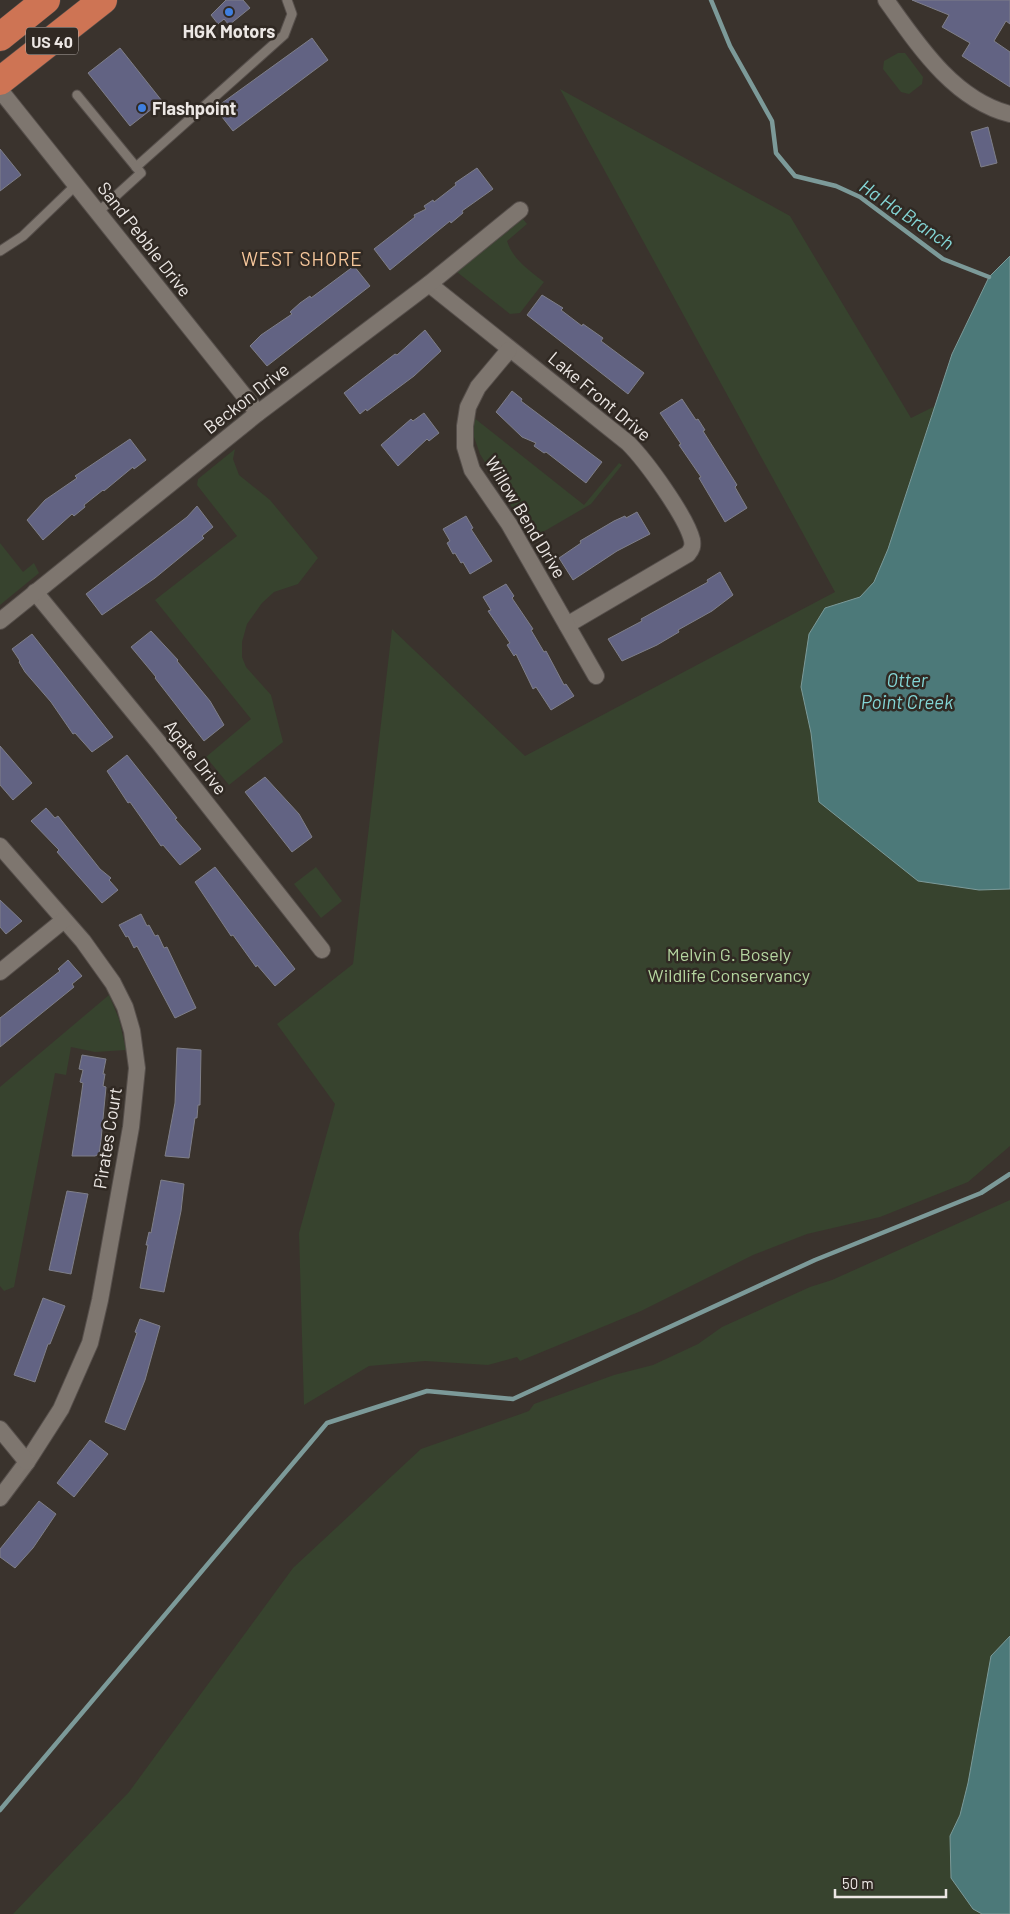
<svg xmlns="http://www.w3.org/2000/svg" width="1010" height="1914" viewBox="0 0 1010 1914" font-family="Barlow,sans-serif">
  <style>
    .green { fill: #37432e }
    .water { fill: #4c7979; stroke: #7c9a99 }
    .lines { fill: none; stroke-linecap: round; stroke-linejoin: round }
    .stream { stroke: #7c9a99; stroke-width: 4.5 }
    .building { fill: #626383; stroke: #7f7f89 }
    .service-casing { stroke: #564f4b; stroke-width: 11 }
    .minor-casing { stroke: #564f4b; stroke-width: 18 }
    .trunk-casing { stroke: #564f4b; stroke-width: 29 }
    .service { stroke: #7e766f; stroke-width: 9 }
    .minor { stroke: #7e766f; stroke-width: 16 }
    .trunk { stroke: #ce7454; stroke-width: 28 }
    .shop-dot { fill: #3f7fe0; stroke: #302923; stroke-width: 2 }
    .labels { text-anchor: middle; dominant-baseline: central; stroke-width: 5; stroke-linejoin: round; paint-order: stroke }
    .shield { fill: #302923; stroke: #b4aeaa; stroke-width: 1 }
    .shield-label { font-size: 16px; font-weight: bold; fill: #ece7e4 }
    .poi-label { font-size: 18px; font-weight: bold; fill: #ece7e4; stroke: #302923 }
    .street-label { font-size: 18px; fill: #ece7e4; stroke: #302923 }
    .park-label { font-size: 18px; fill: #b5d6a0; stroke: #302923 }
    .water-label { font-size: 19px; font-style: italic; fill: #84d6d6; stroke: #302923 }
    .neighbourhood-label { font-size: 19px; letter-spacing: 1px; fill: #f7c79b; stroke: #302923 }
  </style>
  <rect width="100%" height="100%" fill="#3a332d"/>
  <g class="green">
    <path d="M 898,53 L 905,53 L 923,77 L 922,84 L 909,94 L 901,92 L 883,69 L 884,61 Z"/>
    <path d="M 560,89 L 790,216 L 911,418 L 1010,369 L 1010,1146 L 968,1182 L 880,1217 L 807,1234 L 753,1255 L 641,1311 L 520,1361 L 517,1357 L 488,1365 L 425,1361 L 369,1366 L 304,1405 L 299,1233 L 335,1104 L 277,1024 L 353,964 L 392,629 L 525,756 L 835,592 Z"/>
    <path d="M 523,219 L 527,224 L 507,241 C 513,260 529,270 544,282 L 520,313 L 510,314 L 457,272 Z"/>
    <path d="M 473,417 L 584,505 L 619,463 L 622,465 L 591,504 L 531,539 L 480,454 L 474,437 Z"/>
    <path d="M 235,449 L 233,459 L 239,475 L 270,500 L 318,558 L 298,584 L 274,592 L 262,603 L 247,624 L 242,642 L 242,657 L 246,667 L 271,695 L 283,742 L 229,785 L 206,757 L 251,719 L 155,600 L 237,536 L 197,485 L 198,479 Z"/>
    <path d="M 0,543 L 23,572 L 34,563 L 39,573 L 0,605 Z"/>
    <path d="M 316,867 L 342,901 L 321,918 L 294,884 Z"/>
    <path d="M 109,995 L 119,1019 L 126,1050 L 95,1052 L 71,1047 L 66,1075 L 55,1073 L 14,1287 L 4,1291 L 0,1286 L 0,1087 Z"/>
    <path d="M 1010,1200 L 1010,1914 L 13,1914 L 129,1792 L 293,1568 L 421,1449 L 529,1411 L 534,1404 L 614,1375 L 653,1365 L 698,1344 L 722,1327 L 810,1287 L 832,1280 Z"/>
  </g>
  <g class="water">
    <path d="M 1010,256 L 1010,889 L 979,890 L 918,881 L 819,802 L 811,733 L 801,687 L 809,634 L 825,608 L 860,597 L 874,582 L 888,549 L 952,354 L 989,277 Z"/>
    <path d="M 1010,1636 L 1010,1914 L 982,1914 L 973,1909 L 951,1878 L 950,1836 L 960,1815 L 968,1783 L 991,1656 Z"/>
  </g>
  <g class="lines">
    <g class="stream">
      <path d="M 711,0 L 730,46 L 772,121 L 776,153 L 795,176 L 836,186 L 860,197 L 943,259 L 989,277"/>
      <path d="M 0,1810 L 327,1423 L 427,1391 L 513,1399 L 815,1260 L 981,1193 L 1010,1174"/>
    </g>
  </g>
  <g class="building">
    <path d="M 226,0 L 243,0 L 250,8 L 229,25 L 224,19 L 218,24 L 211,15 Z"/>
    <path d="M 912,0 L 1010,0 L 1010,24 L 1006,21 L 994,41 L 1010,52 L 1010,87 L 962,56 L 970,43 L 942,27 L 949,15 Z"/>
    <path d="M 312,38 L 328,60 L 233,131 L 215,108 Z"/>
    <path d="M 120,48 L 162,101 L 130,126 L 88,73 Z"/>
    <path d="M 988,127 L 997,163 L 981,167 L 971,132 Z"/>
    <path d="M 0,149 L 21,175 L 0,191 Z"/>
    <path d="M 477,168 L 493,189 L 462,211 L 463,213 L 451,223 L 450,221 L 390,270 L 374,249 L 415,217 L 414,215 L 426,209 L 424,206 L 433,200 L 434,202 L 456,185 L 455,183 Z"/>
    <path d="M 354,266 L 370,286 L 267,366 L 250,346 L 261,335 L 292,314 L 290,312 L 300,303 L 310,296 L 311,298 Z"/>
    <path d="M 542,295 L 563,308 L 561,310 L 582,326 L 583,324 L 603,338 L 601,341 L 644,373 L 628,394 L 527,315 Z"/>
    <path d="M 425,330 L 441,351 L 414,376 L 367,411 L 366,409 L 360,414 L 344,393 L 395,354 L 397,355 Z"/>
    <path d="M 512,391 L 522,399 L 521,401 L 602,462 L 586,483 L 546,452 L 544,453 L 534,446 L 536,443 L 522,437 L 496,412 Z"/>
    <path d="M 682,399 L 696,420 L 698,419 L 705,430 L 703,431 L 737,485 L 735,487 L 747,508 L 725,522 L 699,478 L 701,477 L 679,445 L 681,444 L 660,413 Z"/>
    <path d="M 424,413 L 439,433 L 429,441 L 427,439 L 398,466 L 381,445 L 411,419 L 413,421 Z"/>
    <path d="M 130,439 L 146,460 L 134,469 L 133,467 L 104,491 L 103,490 L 84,505 L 85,507 L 74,516 L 72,514 L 43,540 L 27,520 L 45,500 L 77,478 L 75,476 Z"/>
    <path d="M 197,506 L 213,527 L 202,536 L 204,538 L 194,546 L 155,578 L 102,615 L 86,594 L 187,517 Z"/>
    <path d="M 637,512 L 650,534 L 617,551 L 573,580 L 559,558 L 581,543 L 580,541 L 614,521 L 625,516 L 626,518 Z"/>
    <path d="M 466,516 L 473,528 L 471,529 L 492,561 L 470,574 L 463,562 L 461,563 L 455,553 L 453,554 L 447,543 L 450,541 L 443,529 Z"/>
    <path d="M 720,572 L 733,595 L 712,611 L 678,630 L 679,632 L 657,645 L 622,661 L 608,639 L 642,621 L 641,619 L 708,582 L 707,580 Z"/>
    <path d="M 506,584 L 514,596 L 512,598 L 533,629 L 531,630 L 544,652 L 546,651 L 564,685 L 566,684 L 574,696 L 551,710 L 536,687 L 533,689 L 516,654 L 514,656 L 507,645 L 510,643 L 488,611 L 491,610 L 483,597 Z"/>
    <path d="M 151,631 L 178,660 L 177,661 L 210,701 L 224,725 L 204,741 L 155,678 L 156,677 L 131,647 Z"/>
    <path d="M 32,634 L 113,737 L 92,752 L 75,733 L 73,734 L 51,702 L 25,672 L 19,662 L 20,661 L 12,649 Z"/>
    <path d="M 0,746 L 32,783 L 13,800 L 0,785 Z"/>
    <path d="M 127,755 L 177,818 L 175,819 L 201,849 L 180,865 L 163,845 L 161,846 L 130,802 L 128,803 L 107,771 Z"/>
    <path d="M 265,777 L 299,814 L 312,837 L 292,852 L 245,792 Z"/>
    <path d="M 46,808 L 55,818 L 58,816 L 100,869 L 111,878 L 109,880 L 118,890 L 102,903 L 57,852 L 59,850 L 31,821 Z"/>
    <path d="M 215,867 L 295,969 L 275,986 L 257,965 L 256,967 L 233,935 L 231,936 L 195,882 Z"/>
    <path d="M 0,900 L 22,921 L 6,934 L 0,927 Z"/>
    <path d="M 141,914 L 147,926 L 149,925 L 155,936 L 158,935 L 164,948 L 167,947 L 196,1008 L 175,1018 L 137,946 L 134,948 L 128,936 L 126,937 L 119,925 Z"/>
    <path d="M 68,960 L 82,976 L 72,984 L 74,987 L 0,1047 L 0,1018 L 60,971 L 58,969 Z"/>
    <path d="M 177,1048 L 201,1050 L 200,1105 L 198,1105 L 197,1118 L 195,1118 L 189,1158 L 165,1156 L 175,1103 Z"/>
    <path d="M 82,1055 L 106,1059 L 103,1074 L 105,1074 L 103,1086 L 106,1087 L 101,1140 L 99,1154 L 95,1156 L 72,1156 L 81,1097 L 83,1083 L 80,1082 L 83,1070 L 79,1069 Z"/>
    <path d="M 161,1180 L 184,1184 L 181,1211 L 164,1292 L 140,1288 L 148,1245 L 146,1245 L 149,1232 L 151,1233 Z"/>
    <path d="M 67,1191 L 88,1194 L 71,1274 L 49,1270 Z"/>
    <path d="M 43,1298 L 65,1306 L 50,1344 L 48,1344 L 35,1382 L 14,1375 Z"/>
    <path d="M 140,1319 L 160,1326 L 145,1380 L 125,1430 L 105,1422 L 137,1333 L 135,1332 Z"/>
    <path d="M 90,1440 L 108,1454 L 74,1497 L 57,1483 Z"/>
    <path d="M 39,1501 L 56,1514 L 33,1548 L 15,1568 L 0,1557 L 0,1549 Z"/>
  </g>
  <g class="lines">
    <defs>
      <g id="service">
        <path d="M 77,95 L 141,173 L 98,212"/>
        <path d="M 136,167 L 284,35 L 292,14 L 287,0"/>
        <path d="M 0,251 L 23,236 L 76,185"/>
      </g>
      <g id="minor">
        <path d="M 886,0 C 918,45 954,100 1010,114"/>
        <path d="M 0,90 L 258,413"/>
        <path d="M 429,284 L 628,443 C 646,461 686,516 692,540 C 693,546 692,549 688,554 L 567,625"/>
        <path d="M 509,350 L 478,387 L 468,407 L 465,426 L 465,447 L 472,470 L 509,524 L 596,676"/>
        <path d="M 35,592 L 159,743 L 322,950"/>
        <path d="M 0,621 L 258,413 L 429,284 L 520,210"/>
        <path d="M 0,846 L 83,941 L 113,983 L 125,1007 L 132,1031 L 137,1068 L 131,1127 L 100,1300 L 90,1343 L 61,1409 L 27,1462 L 0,1498"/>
        <path d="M 0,972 L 64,920"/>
        <path d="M 0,1429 L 27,1462"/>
      </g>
      <g id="trunk">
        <path d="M 0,37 L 46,0"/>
        <path d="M 0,81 L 103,0"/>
      </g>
    </defs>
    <use href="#service" class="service-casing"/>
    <use href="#minor" class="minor-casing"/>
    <use href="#trunk" class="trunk-casing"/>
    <use href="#service" class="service"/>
    <use href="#minor" class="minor"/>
    <use href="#trunk" class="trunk"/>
  </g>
  <g class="shop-dot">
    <circle cx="229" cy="12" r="5"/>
    <circle cx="142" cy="108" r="5"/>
  </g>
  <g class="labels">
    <rect class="shield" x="26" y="27.5" width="52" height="27" rx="4"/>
    <g class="shield-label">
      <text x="52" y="41">US 40</text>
    </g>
    <g class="poi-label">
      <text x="229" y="31">HGK Motors</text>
      <text x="152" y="108" text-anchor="start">Flashpoint</text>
    </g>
    <g class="street-label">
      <text transform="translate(145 239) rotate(52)">Sand Pebble Drive</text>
      <text transform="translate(600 396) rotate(40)">Lake Front Drive</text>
      <text transform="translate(246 398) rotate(-38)">Beckon Drive</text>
      <text transform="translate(526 517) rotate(59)">Willow Bend Drive</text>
      <text transform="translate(196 757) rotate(52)">Agate Drive</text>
      <text transform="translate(107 1138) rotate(-81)">Pirates Court</text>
    </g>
    <g class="park-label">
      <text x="729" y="954">Melvin G. Bosely<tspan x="729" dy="21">Wildlife Conservancy</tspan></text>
    </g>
    <g class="water-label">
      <text transform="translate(907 214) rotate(34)">Ha Ha Branch</text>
      <text x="907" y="679">Otter<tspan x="907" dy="22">Point Creek</tspan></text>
    </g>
    <g class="neighbourhood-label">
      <text x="302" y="258">WEST SHORE</text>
    </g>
  </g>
  <path d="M835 1889v8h111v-8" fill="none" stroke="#ece7e4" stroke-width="2.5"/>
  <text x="842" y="1889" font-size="15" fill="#ece7e4" stroke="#302923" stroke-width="4" paint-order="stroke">50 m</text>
</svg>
